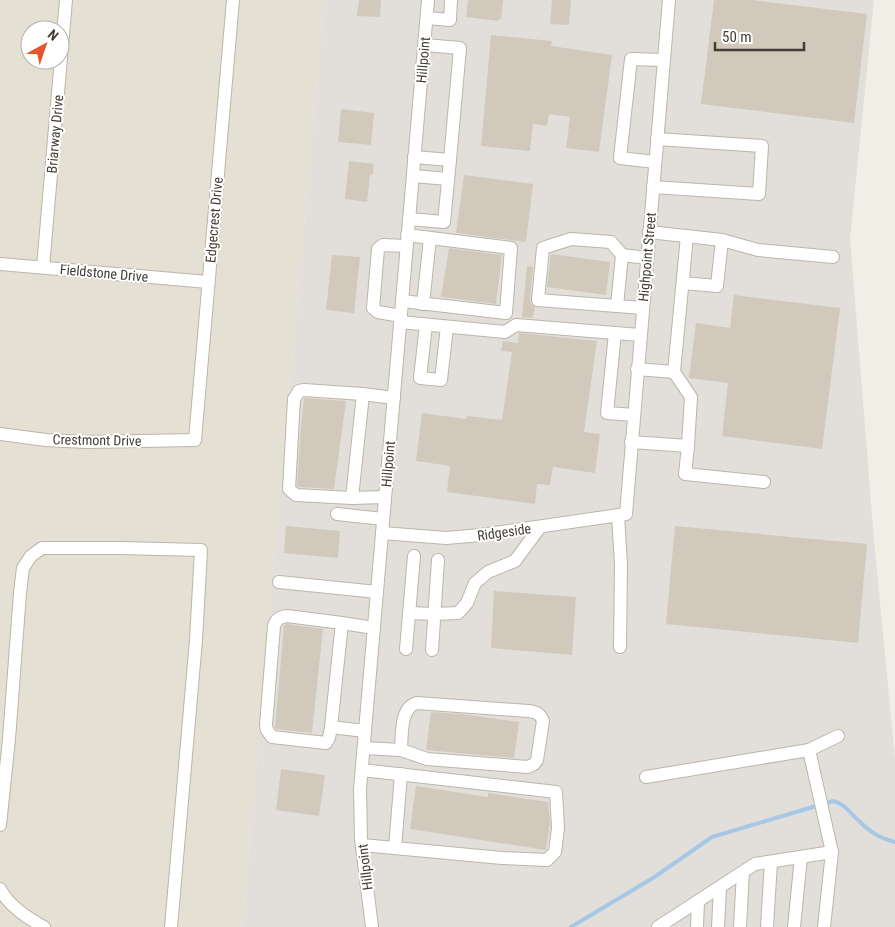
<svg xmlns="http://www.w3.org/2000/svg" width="895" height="927" viewBox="0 0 895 927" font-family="'Roboto Condensed',sans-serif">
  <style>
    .residential { fill: #e4e0d4; fill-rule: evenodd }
    .industrial { fill: #e2dfda }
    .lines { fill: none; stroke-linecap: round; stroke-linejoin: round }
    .stream { stroke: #a7c7e7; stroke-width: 4 }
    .building { fill: #d1cabc }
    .minor-casing { stroke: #bbb6a9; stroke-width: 14 }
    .minor { stroke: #fff; stroke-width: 12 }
    .labels { text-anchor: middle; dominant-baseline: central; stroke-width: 4; stroke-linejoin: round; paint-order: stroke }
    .street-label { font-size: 14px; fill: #423e35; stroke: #fff }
  </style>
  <rect width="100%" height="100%" fill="#f0eee5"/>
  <path class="residential" d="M 0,0 L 324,0 L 242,927 L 0,927 ZM 30,30 L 60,30 L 60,60 L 30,60 Z"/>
  <path class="industrial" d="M 324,0 L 874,0 L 850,238 L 874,540 L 895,758 L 895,927 L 242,927 Z"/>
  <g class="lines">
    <path class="stream" d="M 571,927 L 653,878 L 712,837 L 833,801 C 845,804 849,812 858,820 C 870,832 879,838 895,842"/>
  </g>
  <g class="building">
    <path d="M 359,0 L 381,0 L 380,17 L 357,16 Z"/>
    <path d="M 468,0 L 503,0 L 501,19 L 499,19 L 498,21 L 466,17 Z"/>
    <path d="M 552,0 L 571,0 L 569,25 L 550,24 Z"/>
    <path d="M 714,0 L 752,0 L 867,14 L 854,123 L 701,104 Z"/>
    <path d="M 491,35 L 552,41 L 551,46 L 612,55 L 599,152 L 566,148 L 570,117 L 549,114 L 547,126 L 533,124 L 530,151 L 481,146 Z"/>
    <path d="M 341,109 L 374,113 L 371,145 L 338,142 Z"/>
    <path d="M 349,161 L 374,164 L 373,174 L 370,174 L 367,202 L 345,199 Z"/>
    <path d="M 464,175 L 533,184 L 526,242 L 456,233 Z"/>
    <path d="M 449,248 L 502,255 L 496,304 L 441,297 Z"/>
    <path d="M 551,254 L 610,262 L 606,295 L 547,287 Z"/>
    <path d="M 332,255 L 360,257 L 354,313 L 326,310 Z"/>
    <path d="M 527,266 L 533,267 L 530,299 L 531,304 L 535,307 L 533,318 L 522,317 Z"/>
    <path d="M 734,295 L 840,308 L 822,449 L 722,436 L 728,383 L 689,378 L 696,323 L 730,328 Z"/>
    <path d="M 519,333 L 597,341 L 584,432 L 600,434 L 595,473 L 553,467 L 550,485 L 537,484 L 535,504 L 447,492 L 450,466 L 416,461 L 422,413 L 466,419 L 467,416 L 502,420 L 512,352 L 501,351 L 503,341 L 518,343 Z"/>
    <path d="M 304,398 L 346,401 L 334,489 L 299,487 L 297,485 L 301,426 Z"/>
    <path d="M 286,526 L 340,531 L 338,558 L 284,553 Z"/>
    <path d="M 675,526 L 867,544 L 858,643 L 666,624 Z"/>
    <path d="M 494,591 L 576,597 L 572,655 L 491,648 Z"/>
    <path d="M 287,624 L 323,629 L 312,733 L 276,729 L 275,727 L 284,625 Z"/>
    <path d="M 431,712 L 462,714 L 519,722 L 514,758 L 426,750 Z"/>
    <path d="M 281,769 L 325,775 L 319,816 L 276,810 Z"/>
    <path d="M 416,786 L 488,797 L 488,793 L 548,802 L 550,822 L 546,850 L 410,829 Z"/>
  </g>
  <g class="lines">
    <defs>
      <g id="minor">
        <path d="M 427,18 L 450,20 L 451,0"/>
        <path d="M 425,45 L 460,48 L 450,160"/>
        <path d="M 655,162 L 620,158 L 631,59 L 664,60"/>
        <path d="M 413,176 L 448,179"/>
        <path d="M 653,187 L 759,194 L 762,146 L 657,139"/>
        <path d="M 409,219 L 444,222 L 450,160 L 414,157"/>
        <path d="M 649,232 L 722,240 L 758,250 L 833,257"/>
        <path d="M 0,264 L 208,282"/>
        <path d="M 43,267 L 66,0"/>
        <path d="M 683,283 L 717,286 L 722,240"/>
        <path d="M 402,301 L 506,313 L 511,248 L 407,235"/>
        <path d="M 423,304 L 430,238"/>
        <path d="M 617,306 L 622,255"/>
        <path d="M 643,308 L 538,300 L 543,248 L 571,239 L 611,242 L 622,255 L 647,258"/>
        <path d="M 401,316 L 378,312 L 373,308 L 378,249 L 383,245 L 406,246"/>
        <path d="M 400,322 L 505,332 L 516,325 L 640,335"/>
        <path d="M 426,325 L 420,378 L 441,380 L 447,327"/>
        <path d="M 615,333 L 607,413 L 634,415"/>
        <path d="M 674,372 L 687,236"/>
        <path d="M 0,434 L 46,440 L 86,442 L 195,440 L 233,0"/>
        <path d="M 631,442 L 688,446 L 691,397 L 674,372 L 637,369"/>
        <path d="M 688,446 L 685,474 L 764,482"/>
        <path d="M 385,497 L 352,498 L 363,394 L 394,398"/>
        <path d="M 352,498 L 296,495 L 289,489 L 294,399 L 299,391 L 304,390 L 363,394"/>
        <path d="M 337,514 L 383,519"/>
        <path d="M 618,515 L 621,565 L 620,647"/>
        <path d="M 382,533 L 446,538 L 481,535 L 626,514 L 669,0"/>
        <path d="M 279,582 L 377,592"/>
        <path d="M 409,613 L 434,614 L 458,613 L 467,603 L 475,583 L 488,572 L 515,561 L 540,527"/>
        <path d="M 406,649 L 414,556"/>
        <path d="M 432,650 L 438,560"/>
        <path d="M 331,727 L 329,738 L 326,743 L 272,737 L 267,730 L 266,725 L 274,626 C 276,619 280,617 287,616 L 342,623"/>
        <path d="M 365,731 L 331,727 L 342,623 L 374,628"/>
        <path d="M 364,748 L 401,750 L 427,759 L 528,767 L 534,764 L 537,760 L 543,721 C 540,713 536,712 528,711 L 417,703 C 400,707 402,735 401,750"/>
        <path d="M 362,770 L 556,792 L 558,828 L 555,852 L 547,860 L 502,858 L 362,845"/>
        <path d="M 646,777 L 809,750"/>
        <path d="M 0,825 L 9,739 L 20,593 L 23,568 L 31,556 L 42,548 L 120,548 L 201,550 L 196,640 L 171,927"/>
        <path d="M 395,848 L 401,774"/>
        <path d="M 832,852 L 809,750 L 838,736"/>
        <path d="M 0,889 C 9,906 27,918 44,927"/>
        <path d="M 372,927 L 361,839 L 360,789 L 428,0"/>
        <path d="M 658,927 L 755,864 L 832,852 L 824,927"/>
        <path d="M 697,927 L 698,901"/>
        <path d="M 718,927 L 720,887"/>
        <path d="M 740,927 L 743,872"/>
        <path d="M 767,927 L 771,862"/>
        <path d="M 794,927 L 801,857"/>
      </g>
    </defs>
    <use href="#minor" class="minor-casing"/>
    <use href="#minor" class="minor"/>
  </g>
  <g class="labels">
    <g class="street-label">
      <text transform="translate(423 60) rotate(-85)">Hillpoint</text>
      <text transform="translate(55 134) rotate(-85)">Briarway Drive</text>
      <text transform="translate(214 220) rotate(-85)">Edgecrest Drive</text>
      <text transform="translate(647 257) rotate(-85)">Highpoint Street</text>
      <text transform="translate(104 273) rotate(5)">Fieldstone Drive</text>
      <text transform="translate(97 440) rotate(1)">Crestmont Drive</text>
      <text transform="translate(388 464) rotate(-85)">Hillpoint</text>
      <text transform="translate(504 532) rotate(-8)">Ridgeside</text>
      <text transform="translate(365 867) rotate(-97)">Hillpoint</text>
    </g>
  </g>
  <g transform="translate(45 45) rotate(40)"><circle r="24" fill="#ffffff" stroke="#b3b2ae"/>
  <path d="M0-4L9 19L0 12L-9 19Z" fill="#e2572b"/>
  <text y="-8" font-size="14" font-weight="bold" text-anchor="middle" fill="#423e35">N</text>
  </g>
  <path d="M715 42v8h89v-8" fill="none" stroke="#423e35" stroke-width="2.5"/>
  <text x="722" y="42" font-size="15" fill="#423e35" stroke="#ffffff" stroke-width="4" paint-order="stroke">50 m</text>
</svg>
